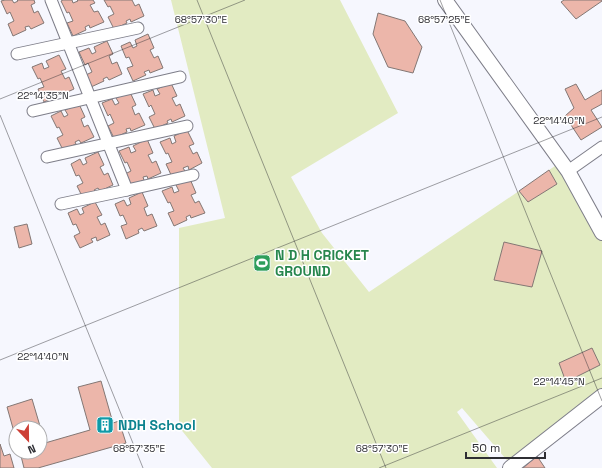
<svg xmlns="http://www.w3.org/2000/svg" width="602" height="468" viewBox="0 0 602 468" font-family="'Space Grotesk',sans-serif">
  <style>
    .green { fill: #e2ebc2 }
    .building { fill: #ecb6aa; stroke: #837774 }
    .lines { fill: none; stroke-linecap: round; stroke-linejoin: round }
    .minor-casing { stroke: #7e7e89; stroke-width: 13 }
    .tertiary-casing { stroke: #7e7e89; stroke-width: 16 }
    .minor { stroke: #fff; stroke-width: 11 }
    .tertiary { stroke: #fff; stroke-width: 14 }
    .ticks { fill: none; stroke: #2e2e33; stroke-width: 1; stroke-opacity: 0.45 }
    .labels { text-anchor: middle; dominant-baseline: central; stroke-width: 3; stroke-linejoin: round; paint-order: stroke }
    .leisure-label { font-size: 14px; font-weight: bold; fill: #27864d; stroke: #fff; text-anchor: start }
    .culture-label { font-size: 14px; font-weight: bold; fill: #0d838f; stroke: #fff; text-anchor: start }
    .ticks-label { font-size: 10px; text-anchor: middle; fill: #2e2e33; stroke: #fff; stroke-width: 3; stroke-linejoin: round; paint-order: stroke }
  </style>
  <rect width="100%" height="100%" fill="#f6f7fe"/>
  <path class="green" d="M 171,0 L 340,0 L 398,113 L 291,177 L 322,233 L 369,292 L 519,191 L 528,202 L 557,184 L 549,170 L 561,162 L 602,233 L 602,396 L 512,466 L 462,408 L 457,412 L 497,468 L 212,468 L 179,427 L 179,228 L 225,218 Z"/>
  <g class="building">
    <path d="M 5,0 L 12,0 L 14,3 L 18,1 L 17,0 L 34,0 L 35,3 L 31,5 L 34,13 L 38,11 L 44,23 L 31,29 L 29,26 L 25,27 L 26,30 L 13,36 L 8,24 L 14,21 L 10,12 L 7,14 L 1,1 Z"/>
    <path d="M 63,0 L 72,0 L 73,3 L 78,1 L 77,0 L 93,0 L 95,3 L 90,5 L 94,12 L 98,11 L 104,22 L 90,28 L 89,25 L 85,27 L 86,30 L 73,36 L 67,23 L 73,21 L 69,12 L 67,13 L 61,1 Z"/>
    <path d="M 104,0 L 132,0 L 135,6 L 139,4 L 144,16 L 131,22 L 130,19 L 126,21 L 127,23 L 114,29 L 108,17 L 114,14 L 110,6 L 108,7 Z"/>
    <path d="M 564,0 L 602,0 L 602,1 L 576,19 L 561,2 Z"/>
    <path d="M 378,13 L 405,21 L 422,47 L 413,73 L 388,67 L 373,34 Z"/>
    <path d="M 148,34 L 154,48 L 150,50 L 154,58 L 158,56 L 163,68 L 150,73 L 149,70 L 144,72 L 146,75 L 133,81 L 127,68 L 133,66 L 129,57 L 126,58 L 121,46 L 130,42 L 133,48 L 137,46 L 135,40 Z"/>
    <path d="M 107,41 L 113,54 L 109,56 L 112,64 L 117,62 L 122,74 L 109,80 L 107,77 L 103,79 L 104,81 L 91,87 L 86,75 L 92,72 L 88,63 L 85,65 L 79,52 L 89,48 L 92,54 L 96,52 L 94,47 Z"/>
    <path d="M 59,55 L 66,69 L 61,71 L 65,79 L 69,77 L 74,89 L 61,95 L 60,91 L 56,93 L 57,96 L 44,102 L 38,89 L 44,87 L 40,78 L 38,79 L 32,67 L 42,63 L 44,69 L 49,67 L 46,61 Z"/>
    <path d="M 171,83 L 177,96 L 172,98 L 176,106 L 180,104 L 185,116 L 172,122 L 171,119 L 167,121 L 168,123 L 155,129 L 149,117 L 155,114 L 151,105 L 149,107 L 143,94 L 153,90 L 155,96 L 160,94 L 157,89 Z"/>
    <path d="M 576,84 L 585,100 L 602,90 L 602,104 L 591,110 L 602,127 L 581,140 L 565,116 L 574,108 L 565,89 Z"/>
    <path d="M 130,92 L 136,105 L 132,107 L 135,115 L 139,113 L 145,125 L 131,131 L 130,128 L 126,129 L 127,132 L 114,138 L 108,126 L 114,123 L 110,114 L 108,116 L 102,103 L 112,99 L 115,105 L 119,103 L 116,98 Z"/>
    <path d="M 79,104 L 85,117 L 81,119 L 84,127 L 88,125 L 94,137 L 81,143 L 79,140 L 75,142 L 76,144 L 63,150 L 57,138 L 63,135 L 59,127 L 57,128 L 51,116 L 61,111 L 64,117 L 68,115 L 65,110 Z"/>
    <path d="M 187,130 L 194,144 L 189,146 L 193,154 L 197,152 L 202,163 L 189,170 L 188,166 L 183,168 L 185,171 L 172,177 L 166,164 L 172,162 L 168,153 L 166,154 L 160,142 L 170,138 L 172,144 L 176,142 L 174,136 Z"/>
    <path d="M 147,139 L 153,153 L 148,155 L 152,163 L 156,161 L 161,173 L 148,179 L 147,176 L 143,177 L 144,180 L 131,186 L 125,174 L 131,171 L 127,162 L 125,163 L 119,151 L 129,147 L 131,153 L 136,151 L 133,146 Z"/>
    <path d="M 98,152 L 104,165 L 100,167 L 104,175 L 108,173 L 113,185 L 100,191 L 98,188 L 94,190 L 96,192 L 83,198 L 77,186 L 83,183 L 79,175 L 76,176 L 71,164 L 80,159 L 83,165 L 87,163 L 85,158 Z"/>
    <path d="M 549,170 L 557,184 L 528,202 L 519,191 Z"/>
    <path d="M 190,179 L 196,193 L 191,195 L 195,203 L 199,201 L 205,213 L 191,218 L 190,215 L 186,217 L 187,220 L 174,226 L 168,213 L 174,211 L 170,202 L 168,203 L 162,191 L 172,187 L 174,193 L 179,191 L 176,185 Z"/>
    <path d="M 142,192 L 148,206 L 144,208 L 147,216 L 152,214 L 157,226 L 144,231 L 142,228 L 138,230 L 139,233 L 126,239 L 121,226 L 127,224 L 123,215 L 120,216 L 115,204 L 124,200 L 127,206 L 131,204 L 129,198 Z"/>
    <path d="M 95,202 L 102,215 L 97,217 L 101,225 L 105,223 L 110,235 L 97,241 L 96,237 L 91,239 L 93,242 L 80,248 L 74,236 L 80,233 L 76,224 L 73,225 L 68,213 L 77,209 L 80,215 L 84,213 L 82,208 Z"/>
    <path d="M 27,224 L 32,244 L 19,248 L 14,227 Z"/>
    <path d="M 504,242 L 542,251 L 532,287 L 494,280 Z"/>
    <path d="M 592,348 L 600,365 L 566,382 L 559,363 Z"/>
    <path d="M 101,381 L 113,423 L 119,421 L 126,443 L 38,468 L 24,468 L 20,452 L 40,452 L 40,428 L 16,428 L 16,439 L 7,407 L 32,399 L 45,443 L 90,430 L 78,387 Z"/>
    <path d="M 0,444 L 4,456 L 10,454 L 14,468 L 0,468 Z"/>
    <path d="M 537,456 L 545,468 L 523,468 Z"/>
  </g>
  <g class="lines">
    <defs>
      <g id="minor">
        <path d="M 51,0 L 127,190 L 61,204"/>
        <path d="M 17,54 L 138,28"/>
        <path d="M 33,111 L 180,77"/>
        <path d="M 47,157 L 187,126"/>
        <path d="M 568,171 L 602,147"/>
        <path d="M 127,190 L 193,175"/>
      </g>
      <g id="tertiary">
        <path d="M 445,0 L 568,171 L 602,233"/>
        <path d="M 510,468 L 602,396"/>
      </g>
    </defs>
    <use href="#minor" class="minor-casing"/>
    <use href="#tertiary" class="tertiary-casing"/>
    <use href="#minor" class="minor"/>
    <use href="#tertiary" class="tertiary"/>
  </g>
  <path class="ticks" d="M 197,0 L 386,468M 440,0 L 602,401M 0,99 L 245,0M 0,115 L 143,468M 0,360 L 602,117M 379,468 L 602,378"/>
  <defs>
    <symbol id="stadium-square" viewBox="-11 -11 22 22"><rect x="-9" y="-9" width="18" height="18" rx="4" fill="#2e9e5b" stroke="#fff"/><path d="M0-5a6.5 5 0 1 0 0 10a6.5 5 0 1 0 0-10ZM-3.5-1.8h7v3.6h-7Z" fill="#fff"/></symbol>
    <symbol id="building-square" viewBox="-11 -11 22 22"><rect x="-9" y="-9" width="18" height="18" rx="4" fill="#0f9aa8" stroke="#fff"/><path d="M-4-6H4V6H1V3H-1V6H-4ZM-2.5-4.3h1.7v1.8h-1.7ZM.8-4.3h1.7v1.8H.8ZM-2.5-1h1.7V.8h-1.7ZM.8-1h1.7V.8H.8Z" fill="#fff"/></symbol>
  </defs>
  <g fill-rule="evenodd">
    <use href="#stadium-square" x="252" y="253" width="20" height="20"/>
    <use href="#building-square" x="95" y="415" width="20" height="20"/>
  </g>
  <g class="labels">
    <g class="leisure-label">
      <text x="275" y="255">N D H CRICKET<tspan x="275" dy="16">GROUND</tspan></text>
    </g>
    <g class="culture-label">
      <text x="118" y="425">NDH School</text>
    </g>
  </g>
  <g class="ticks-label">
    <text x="201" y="23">68°57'30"E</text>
    <text x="444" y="23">68°57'25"E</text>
    <text x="43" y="99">22°14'35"N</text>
    <text x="559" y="124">22°14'40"N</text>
    <text x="43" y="360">22°14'40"N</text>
    <text x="559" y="385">22°14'45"N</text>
    <text x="139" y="452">68°57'35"E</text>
    <text x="382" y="452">68°57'30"E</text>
  </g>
  <g transform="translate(28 440) rotate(158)"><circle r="19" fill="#ffffff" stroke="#ababad"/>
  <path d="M0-3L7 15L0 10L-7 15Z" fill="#cd3f36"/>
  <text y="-6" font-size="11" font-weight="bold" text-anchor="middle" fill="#2e2e33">N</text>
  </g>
  <path d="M466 452v6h79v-6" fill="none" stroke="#2e2e33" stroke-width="2"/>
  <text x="472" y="452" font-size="12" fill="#2e2e33" stroke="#ffffff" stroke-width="3" paint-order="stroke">50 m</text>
</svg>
